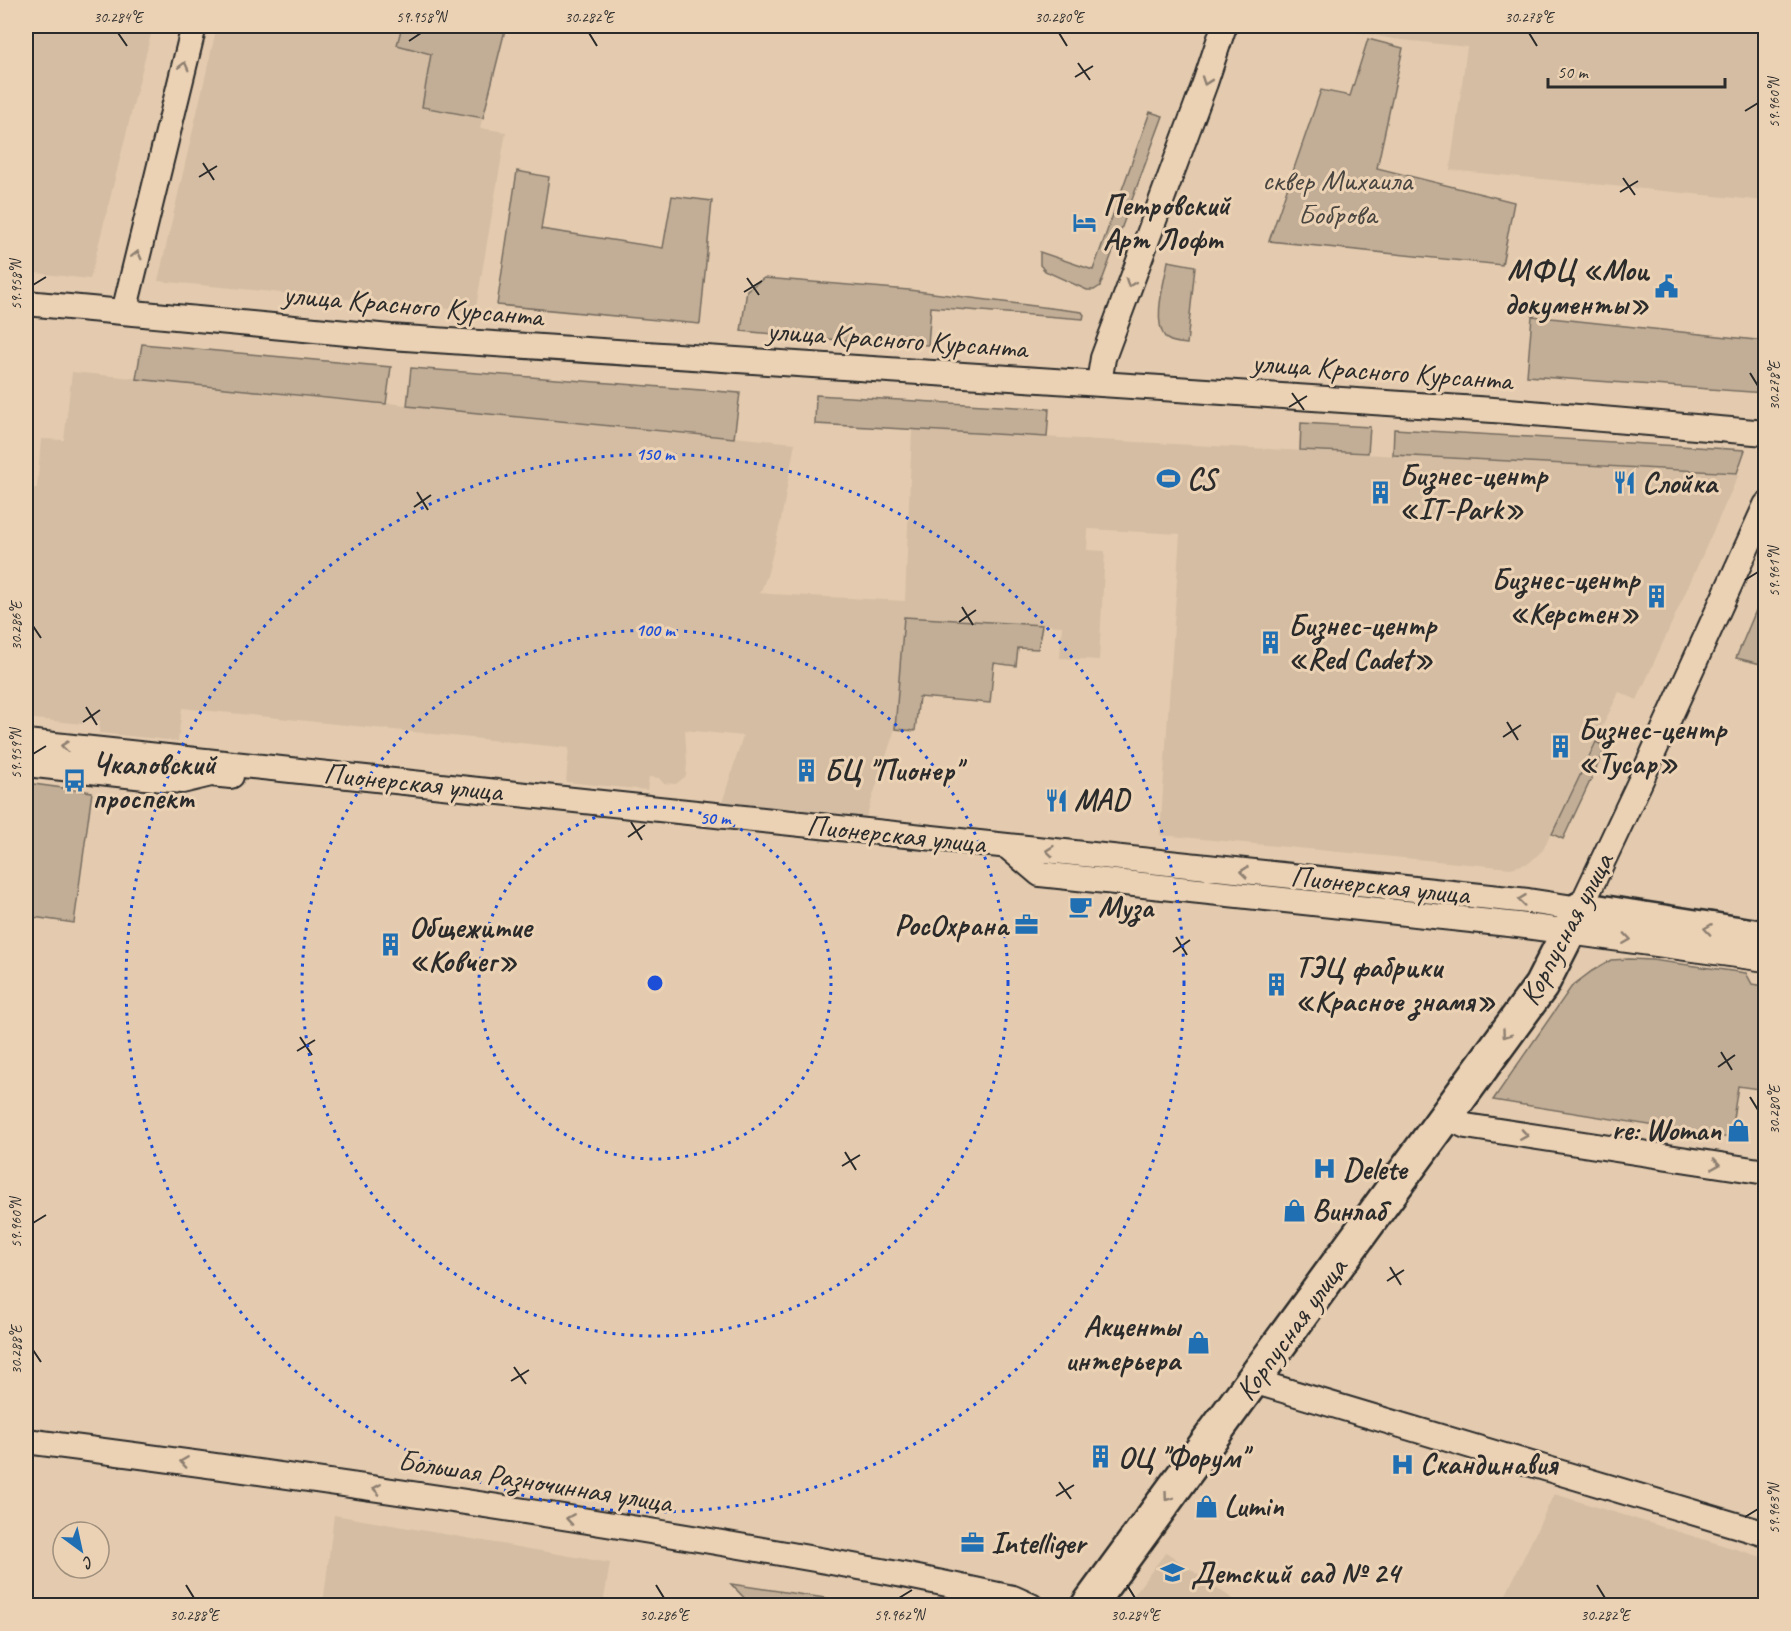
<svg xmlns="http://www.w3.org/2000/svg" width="1791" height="1631" viewBox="0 0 1791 1631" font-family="Caveat,sans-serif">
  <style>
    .built { fill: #d4bda3 }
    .green { fill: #c2ae96; stroke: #766c60; stroke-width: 1.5 }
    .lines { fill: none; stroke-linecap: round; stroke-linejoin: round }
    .street-casing { stroke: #2b2b2b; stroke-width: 28 }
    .secondary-casing { stroke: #2b2b2b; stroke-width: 38 }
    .street { stroke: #ecd2b4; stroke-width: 24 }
    .secondary { stroke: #ecd2b4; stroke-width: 33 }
    .oneway { stroke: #8c7e70 }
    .ticks { fill: none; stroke: #2b2b2b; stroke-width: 2 }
    .ring { fill: none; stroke: #1d4ed8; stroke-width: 3; stroke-dasharray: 3 6 }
    .labels { text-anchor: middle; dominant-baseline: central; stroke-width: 6; stroke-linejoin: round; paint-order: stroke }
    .park-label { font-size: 30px; fill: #494540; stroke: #ecd2b4 }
    .poi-label { font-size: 30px; font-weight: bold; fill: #2b2b2b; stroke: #ecd2b4; text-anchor: start }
    .street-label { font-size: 30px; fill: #2b2b2b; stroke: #ecd2b4 }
    .centre { fill: #1d4ed8; stroke: #ecd2b4; stroke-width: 3 }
    .ring-label { font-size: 18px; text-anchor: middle; font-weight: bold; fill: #1d4ed8; stroke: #ecd2b4; stroke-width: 6; stroke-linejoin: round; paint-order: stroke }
    .neatline { fill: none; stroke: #2b2b2b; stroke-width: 2 }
    .ticks-label { font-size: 15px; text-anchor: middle; fill: #2b2b2b }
  </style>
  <rect width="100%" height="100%" fill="#e4cbaf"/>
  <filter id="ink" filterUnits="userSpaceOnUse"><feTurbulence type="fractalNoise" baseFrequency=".0167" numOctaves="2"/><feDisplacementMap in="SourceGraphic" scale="12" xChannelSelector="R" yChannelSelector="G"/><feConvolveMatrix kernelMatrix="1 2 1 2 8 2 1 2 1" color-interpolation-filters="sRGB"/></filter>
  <g filter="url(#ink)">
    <g class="built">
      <path d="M 26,26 L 153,26 L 90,279 L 26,272 Z"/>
      <path d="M 217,26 L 506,26 L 480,128 L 506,132 L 475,313 L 449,309 L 158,281 Z"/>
      <path d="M 1353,26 L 1765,26 L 1765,201 L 1450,170 L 1467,47 L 1393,39 L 1351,31 Z"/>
      <path d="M 72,372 L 795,443 L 781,520 L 767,576 L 760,593 L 770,594 L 905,601 L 912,430 L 1739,474 L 1637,700 L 1619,692 L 1543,850 L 1529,863 L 1511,868 L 1160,835 L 1180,534 L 1088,529 L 1087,550 L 1105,551 L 1099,660 L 1060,658 L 1062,626 L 904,617 L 895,729 L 866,817 L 722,803 L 743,736 L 685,730 L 687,763 L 686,776 L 676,784 L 663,783 L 659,778 L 649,777 L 647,790 L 566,782 L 569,748 L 182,708 L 178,741 L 99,733 L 100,721 L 88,719 L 82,724 L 26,718 L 26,488 L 37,488 L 41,439 L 64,440 Z"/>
      <path d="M 1554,1494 L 1765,1558 L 1765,1582 L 1758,1605 L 1501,1605 Z"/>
      <path d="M 334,1515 L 610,1563 L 603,1605 L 323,1605 Z"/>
      <path d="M 1166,1552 L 1224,1593 L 1242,1605 L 1126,1605 Z"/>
    </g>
    <g class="green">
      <path d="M 402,26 L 506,26 L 483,118 L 422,107 L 431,54 L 397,45 Z"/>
      <path d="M 1368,39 L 1403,48 L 1377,168 L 1514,202 L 1502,265 L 1269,241 L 1321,90 L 1350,96 Z"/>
      <path d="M 1150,112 L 1163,116 L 1100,286 L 1094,290 L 1087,290 L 1045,271 L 1040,265 L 1040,252 L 1093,270 Z"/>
      <path d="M 517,171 L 549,177 L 541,229 L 663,248 L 672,196 L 712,201 L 700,324 L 497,305 Z"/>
      <path d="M 1168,261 L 1195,266 L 1187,344 C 1180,343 1170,343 1165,337 C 1152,320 1165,280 1168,261 Z"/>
      <path d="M 764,278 L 909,290 L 1082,312 L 1084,315 L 1083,319 L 931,307 L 928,345 L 839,340 L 741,331 L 747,290 Z"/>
      <path d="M 1532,316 L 1765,341 L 1765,393 L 1527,376 Z"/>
      <path d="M 142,344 L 391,367 L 386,404 L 136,379 Z"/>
      <path d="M 411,368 L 740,393 L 734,438 L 407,406 Z"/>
      <path d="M 816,395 L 1049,409 L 1047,437 L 815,424 Z"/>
      <path d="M 1301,423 L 1370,427 L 1368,453 L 1300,450 Z"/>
      <path d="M 1394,429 L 1745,450 L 1737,473 L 1393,455 Z"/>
      <path d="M 1765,589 L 1766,665 L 1765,665 L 1736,658 Z"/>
      <path d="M 904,617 L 1042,625 L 1038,649 L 1018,648 L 1016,666 L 994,663 L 990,703 L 919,697 L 915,731 L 895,729 Z"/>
      <path d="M 1596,742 L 1606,747 L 1563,839 L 1552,834 Z"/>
      <path d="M 26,783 L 92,792 L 74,923 L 26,916 Z"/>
      <path d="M 1629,959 L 1652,960 L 1746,973 L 1752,984 L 1765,986 L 1765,1090 L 1738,1086 L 1730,1138 L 1493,1100 L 1572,986 L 1592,971 L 1611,960 Z"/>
      <path d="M 731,1584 L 858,1603 L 854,1606 L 751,1605 Z"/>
    </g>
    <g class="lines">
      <defs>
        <g id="street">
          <path d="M 26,303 L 390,337 L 1508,411 L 1766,433"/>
          <path d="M 124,312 L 194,26"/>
          <path d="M 1099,383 L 1103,358 L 1205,83 L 1224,26"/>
          <path d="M 26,742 L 1528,901 L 1580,909 L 1640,782 L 1766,505"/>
          <path d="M 26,764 L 182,781 L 211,774 L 231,776"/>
          <path d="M 1008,847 L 1040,874 L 1518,925 L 1766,959"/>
          <path d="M 1446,1117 L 1466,1126 L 1766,1172"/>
          <path d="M 1253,1381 L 1766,1534"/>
          <path d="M 26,1441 C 308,1477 590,1518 870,1569 C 918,1577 965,1588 1013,1598 L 1031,1606"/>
        </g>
        <path id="secondary" d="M 1088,1606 L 1541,986 L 1580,909 L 1766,938"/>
      </defs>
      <use href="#street" class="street-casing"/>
      <use href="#secondary" class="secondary-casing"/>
      <use href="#street" class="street"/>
      <use href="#secondary" class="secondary"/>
    </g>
    <defs><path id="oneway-chevron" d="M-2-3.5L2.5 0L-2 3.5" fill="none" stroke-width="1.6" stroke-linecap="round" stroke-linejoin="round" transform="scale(1.5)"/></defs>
    <g class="oneway">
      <use href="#oneway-chevron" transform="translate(184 66) rotate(-76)"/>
      <use href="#oneway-chevron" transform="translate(1206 81) rotate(109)"/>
      <use href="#oneway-chevron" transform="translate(137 255) rotate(-76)"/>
      <use href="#oneway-chevron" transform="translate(1130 283) rotate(110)"/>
      <use href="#oneway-chevron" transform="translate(65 746) rotate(-174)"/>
      <use href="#oneway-chevron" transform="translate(1050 851) rotate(-174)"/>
      <use href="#oneway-chevron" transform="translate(1244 872) rotate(-174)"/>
      <use href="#oneway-chevron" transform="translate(1522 900) rotate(-173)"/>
      <use href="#oneway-chevron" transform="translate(1708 929) rotate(-172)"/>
      <use href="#oneway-chevron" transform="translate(1627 939) rotate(8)"/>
      <use href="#oneway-chevron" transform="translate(1506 1034) rotate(126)"/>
      <use href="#oneway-chevron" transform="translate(1524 1135) rotate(9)"/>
      <use href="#oneway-chevron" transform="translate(1716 1164) rotate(9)"/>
      <use href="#oneway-chevron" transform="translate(184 1462) rotate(-172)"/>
      <use href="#oneway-chevron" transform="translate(377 1489) rotate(-171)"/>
      <use href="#oneway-chevron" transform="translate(1168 1497) rotate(126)"/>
      <use href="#oneway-chevron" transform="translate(570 1519) rotate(-171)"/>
    </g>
  </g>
  <path class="ticks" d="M 118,33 L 127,46M 589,33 L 597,46M 1059,33 L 1067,46M 1529,33 L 1537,46M 409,41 L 421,33M 1078,63 L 1090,80M 1075,77 L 1093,66M 1745,111 L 1758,103M 203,163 L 214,180M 199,177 L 217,166M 1623,178 L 1635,195M 1620,192 L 1638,181M 747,278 L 759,295M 33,285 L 46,277M 744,292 L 762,281M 1750,373 L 1758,386M 1292,393 L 1304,410M 1289,407 L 1307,396M 417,492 L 428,510M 414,507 L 431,495M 1745,580 L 1758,572M 962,607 L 973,625M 959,622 L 976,610M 33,626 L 41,638M 86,707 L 97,725M 83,722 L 100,710M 1507,722 L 1518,740M 1503,737 L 1521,725M 33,754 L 46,746M 631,822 L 642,840M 628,837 L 645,825M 1176,937 L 1187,955M 1173,952 L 1190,940M 300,1037 L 312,1055M 297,1051 L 315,1040M 1721,1052 L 1732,1070M 1718,1067 L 1735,1055M 1750,1097 L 1758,1110M 845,1152 L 856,1170M 842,1166 L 860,1155M 33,1223 L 46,1215M 1390,1267 L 1401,1285M 1387,1281 L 1404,1270M 33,1350 L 41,1362M 514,1367 L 526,1384M 511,1381 L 529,1370M 1059,1482 L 1071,1499M 1056,1496 L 1074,1485M 1745,1517 L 1758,1509M 186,1585 L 194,1598M 656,1585 L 664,1598M 1127,1585 L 1135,1598M 1597,1585 L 1605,1598M 899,1598 L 912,1590"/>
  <g class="ring">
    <circle cx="655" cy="983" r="176"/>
    <circle cx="655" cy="983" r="353"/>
    <circle cx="655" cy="983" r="529"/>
  </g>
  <defs>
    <symbol id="hotel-bare" viewBox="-9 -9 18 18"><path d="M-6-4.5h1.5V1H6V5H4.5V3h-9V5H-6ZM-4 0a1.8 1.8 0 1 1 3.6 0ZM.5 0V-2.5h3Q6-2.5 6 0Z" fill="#1f6fb2" stroke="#ecd2b4" stroke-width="2.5" paint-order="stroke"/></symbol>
    <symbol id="civic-bare" viewBox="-9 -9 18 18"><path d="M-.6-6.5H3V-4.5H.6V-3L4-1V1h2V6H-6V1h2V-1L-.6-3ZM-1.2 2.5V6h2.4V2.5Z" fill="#1f6fb2" stroke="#ecd2b4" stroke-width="2.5" paint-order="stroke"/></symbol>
    <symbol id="stadium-bare" viewBox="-9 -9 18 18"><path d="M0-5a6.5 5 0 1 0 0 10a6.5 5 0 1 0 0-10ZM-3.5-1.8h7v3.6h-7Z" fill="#1f6fb2" stroke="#ecd2b4" stroke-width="2.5" paint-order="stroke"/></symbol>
    <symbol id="restaurant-bare" viewBox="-9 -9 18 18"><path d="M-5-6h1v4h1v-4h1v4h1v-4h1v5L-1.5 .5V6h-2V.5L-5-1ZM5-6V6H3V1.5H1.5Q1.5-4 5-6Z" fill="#1f6fb2" stroke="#ecd2b4" stroke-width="2.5" paint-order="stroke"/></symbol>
    <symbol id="building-bare" viewBox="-9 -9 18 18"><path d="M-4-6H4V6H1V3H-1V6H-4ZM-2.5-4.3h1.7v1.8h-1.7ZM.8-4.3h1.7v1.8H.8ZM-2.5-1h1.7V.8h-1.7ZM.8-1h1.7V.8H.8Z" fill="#1f6fb2" stroke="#ecd2b4" stroke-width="2.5" paint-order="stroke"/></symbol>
    <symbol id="bus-bare" viewBox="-9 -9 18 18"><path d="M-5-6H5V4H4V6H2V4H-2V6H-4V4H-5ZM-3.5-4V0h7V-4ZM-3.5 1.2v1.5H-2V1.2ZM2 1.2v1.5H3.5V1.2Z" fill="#1f6fb2" stroke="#ecd2b4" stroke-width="2.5" paint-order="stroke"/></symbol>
    <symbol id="cafe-bare" viewBox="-9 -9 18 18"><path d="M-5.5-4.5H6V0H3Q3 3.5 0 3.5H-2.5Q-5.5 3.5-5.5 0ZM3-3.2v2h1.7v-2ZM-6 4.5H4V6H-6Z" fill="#1f6fb2" stroke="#ecd2b4" stroke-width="2.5" paint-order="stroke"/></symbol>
    <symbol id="office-bare" viewBox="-9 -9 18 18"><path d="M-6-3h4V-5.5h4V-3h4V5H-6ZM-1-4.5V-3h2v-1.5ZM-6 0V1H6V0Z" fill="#1f6fb2" stroke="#ecd2b4" stroke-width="2.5" paint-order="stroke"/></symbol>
    <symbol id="shop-bare" viewBox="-9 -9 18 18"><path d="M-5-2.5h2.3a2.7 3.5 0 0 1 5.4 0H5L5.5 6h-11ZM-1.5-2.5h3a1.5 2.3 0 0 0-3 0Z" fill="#1f6fb2" stroke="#ecd2b4" stroke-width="2.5" paint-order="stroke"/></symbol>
    <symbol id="hospital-bare" viewBox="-9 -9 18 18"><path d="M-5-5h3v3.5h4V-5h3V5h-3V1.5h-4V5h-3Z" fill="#1f6fb2" stroke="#ecd2b4" stroke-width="2.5" paint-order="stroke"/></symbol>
    <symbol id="school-bare" viewBox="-9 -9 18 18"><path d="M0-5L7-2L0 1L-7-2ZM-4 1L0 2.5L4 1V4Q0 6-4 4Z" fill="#1f6fb2" stroke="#ecd2b4" stroke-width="2.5" paint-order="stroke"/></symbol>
  </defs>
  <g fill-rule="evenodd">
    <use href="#hotel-bare" x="1068" y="206" width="33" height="33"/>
    <use href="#civic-bare" x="1650" y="270" width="33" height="33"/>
    <use href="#stadium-bare" x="1152" y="462" width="33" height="33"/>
    <use href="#restaurant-bare" x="1608" y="466" width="33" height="33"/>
    <use href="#building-bare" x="1364" y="476" width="33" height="33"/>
    <use href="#building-bare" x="1640" y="580" width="33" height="33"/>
    <use href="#building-bare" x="1254" y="626" width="33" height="33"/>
    <use href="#building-bare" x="1544" y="730" width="33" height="33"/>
    <use href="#building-bare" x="790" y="754" width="33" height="33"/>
    <use href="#bus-bare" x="58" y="764" width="33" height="33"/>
    <use href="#restaurant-bare" x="1040" y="784" width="33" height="33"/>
    <use href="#cafe-bare" x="1064" y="890" width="33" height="33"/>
    <use href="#office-bare" x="1010" y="908" width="33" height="33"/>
    <use href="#building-bare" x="374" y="928" width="33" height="33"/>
    <use href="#building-bare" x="1260" y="968" width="33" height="33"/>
    <use href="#shop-bare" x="1722" y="1114" width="33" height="33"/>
    <use href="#hospital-bare" x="1308" y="1152" width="33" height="33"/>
    <use href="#shop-bare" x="1278" y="1194" width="33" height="33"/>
    <use href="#shop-bare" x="1182" y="1326" width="33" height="33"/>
    <use href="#building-bare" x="1084" y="1440" width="33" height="33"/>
    <use href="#hospital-bare" x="1386" y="1448" width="33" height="33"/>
    <use href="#shop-bare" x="1190" y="1490" width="33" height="33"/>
    <use href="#office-bare" x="956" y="1526" width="33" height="33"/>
    <use href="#school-bare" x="1156" y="1556" width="33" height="33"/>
  </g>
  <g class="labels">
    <g class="park-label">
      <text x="1337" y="180">сквер Михаила<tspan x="1337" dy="34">Боброва</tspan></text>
    </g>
    <g class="poi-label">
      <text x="1103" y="205">Петровский<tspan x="1103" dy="34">Арт Лофт</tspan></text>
      <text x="1649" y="270" text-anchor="end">МФЦ «Мои<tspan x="1649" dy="34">документы»</tspan></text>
      <text x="1399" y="475">Бизнес-центр<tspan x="1399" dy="34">«IT-Park»</tspan></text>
      <text x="1187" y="479">CS</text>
      <text x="1642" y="483">Слойка</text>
      <text x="1639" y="579" text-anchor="end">Бизнес-центр<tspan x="1639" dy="34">«Керстен»</tspan></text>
      <text x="1288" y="625">Бизнес-центр<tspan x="1288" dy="34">«Red Cadet»</tspan></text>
      <text x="1578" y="729">Бизнес-центр<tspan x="1578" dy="34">«Тусар»</tspan></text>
      <text x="92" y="764">Чкаловский<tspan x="92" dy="34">проспект</tspan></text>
      <text x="824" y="770">БЦ "Пионер"</text>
      <text x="1074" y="800">MAD</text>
      <text x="1098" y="907">Муза</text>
      <text x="1008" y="925" text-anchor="end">РосОхрана</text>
      <text x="409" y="927">Общежитие<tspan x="409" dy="34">«Ковчег»</tspan></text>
      <text x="1295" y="967">ТЭЦ фабрики<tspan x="1295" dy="34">«Красное знамя»</tspan></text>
      <text x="1721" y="1130" text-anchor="end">re: Woman</text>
      <text x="1343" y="1169">Delete</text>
      <text x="1312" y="1210">Винлаб</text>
      <text x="1180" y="1326" text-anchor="end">Акценты<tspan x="1180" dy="34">интерьера</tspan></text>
      <text x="1118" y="1457">ОЦ "Форум"</text>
      <text x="1420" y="1464">Скандинавия</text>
      <text x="1224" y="1506">Lumin</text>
      <text x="991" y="1543">Intelliger</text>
      <text x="1191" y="1573">Детский сад № 24</text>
    </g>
    <g class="street-label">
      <text transform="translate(413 305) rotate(5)">улица Красного Курсанта</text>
      <text transform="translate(897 339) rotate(4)">улица Красного Курсанта</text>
      <text transform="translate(1382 371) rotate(4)">улица Красного Курсанта</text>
      <text transform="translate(413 782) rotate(6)">Пионерская улица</text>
      <text transform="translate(896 834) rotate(6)">Пионерская улица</text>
      <text transform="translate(1380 885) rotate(6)">Пионерская улица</text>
      <text transform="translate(1566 929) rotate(-62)">Корпусная улица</text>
      <text transform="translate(1291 1329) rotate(-54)">Корпусная улица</text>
      <text transform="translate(535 1481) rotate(9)">Большая Разночинная улица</text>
    </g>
  </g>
  <circle cx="655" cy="983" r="9" class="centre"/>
  <g class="ring-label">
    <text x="655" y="460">150 m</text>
    <text x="655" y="636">100 m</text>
    <text x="715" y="824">50 m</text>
  </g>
  <rect width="1791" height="1631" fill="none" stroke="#ecd2b4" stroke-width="66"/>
  <g transform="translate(81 1550) rotate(147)"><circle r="28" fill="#ecd2b4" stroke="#9f8f7d" stroke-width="1.5"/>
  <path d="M0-4.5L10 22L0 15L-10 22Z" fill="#1f6fb2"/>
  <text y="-9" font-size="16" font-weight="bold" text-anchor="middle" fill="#2b2b2b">С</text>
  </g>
  <path d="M1548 78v9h177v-9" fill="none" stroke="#2b2b2b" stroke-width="3"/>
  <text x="1557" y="78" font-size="18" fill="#2b2b2b" stroke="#ecd2b4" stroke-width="4.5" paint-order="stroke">50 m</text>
  <rect x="33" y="33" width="1725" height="1565" class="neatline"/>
  <g class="ticks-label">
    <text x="118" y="22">30.284°E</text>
    <text x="421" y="22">59.958°N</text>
    <text x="589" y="22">30.282°E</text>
    <text x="1059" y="22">30.280°E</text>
    <text x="1529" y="22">30.278°E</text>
    <text transform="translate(1774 103) rotate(-90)" y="5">59.960°N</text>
    <text transform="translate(16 285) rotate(-90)" y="5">59.958°N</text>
    <text transform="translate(1774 386) rotate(-90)" y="5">30.278°E</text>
    <text transform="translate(1774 572) rotate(-90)" y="5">59.961°N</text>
    <text transform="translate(16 626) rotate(-90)" y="5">30.286°E</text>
    <text transform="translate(16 754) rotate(-90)" y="5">59.959°N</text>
    <text transform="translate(1774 1110) rotate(-90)" y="5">30.280°E</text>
    <text transform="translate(16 1223) rotate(-90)" y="5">59.960°N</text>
    <text transform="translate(16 1350) rotate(-90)" y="5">30.288°E</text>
    <text transform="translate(1774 1509) rotate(-90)" y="5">59.963°N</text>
    <text x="194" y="1620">30.288°E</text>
    <text x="664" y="1620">30.286°E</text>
    <text x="899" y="1620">59.962°N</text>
    <text x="1135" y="1620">30.284°E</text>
    <text x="1605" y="1620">30.282°E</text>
  </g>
</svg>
